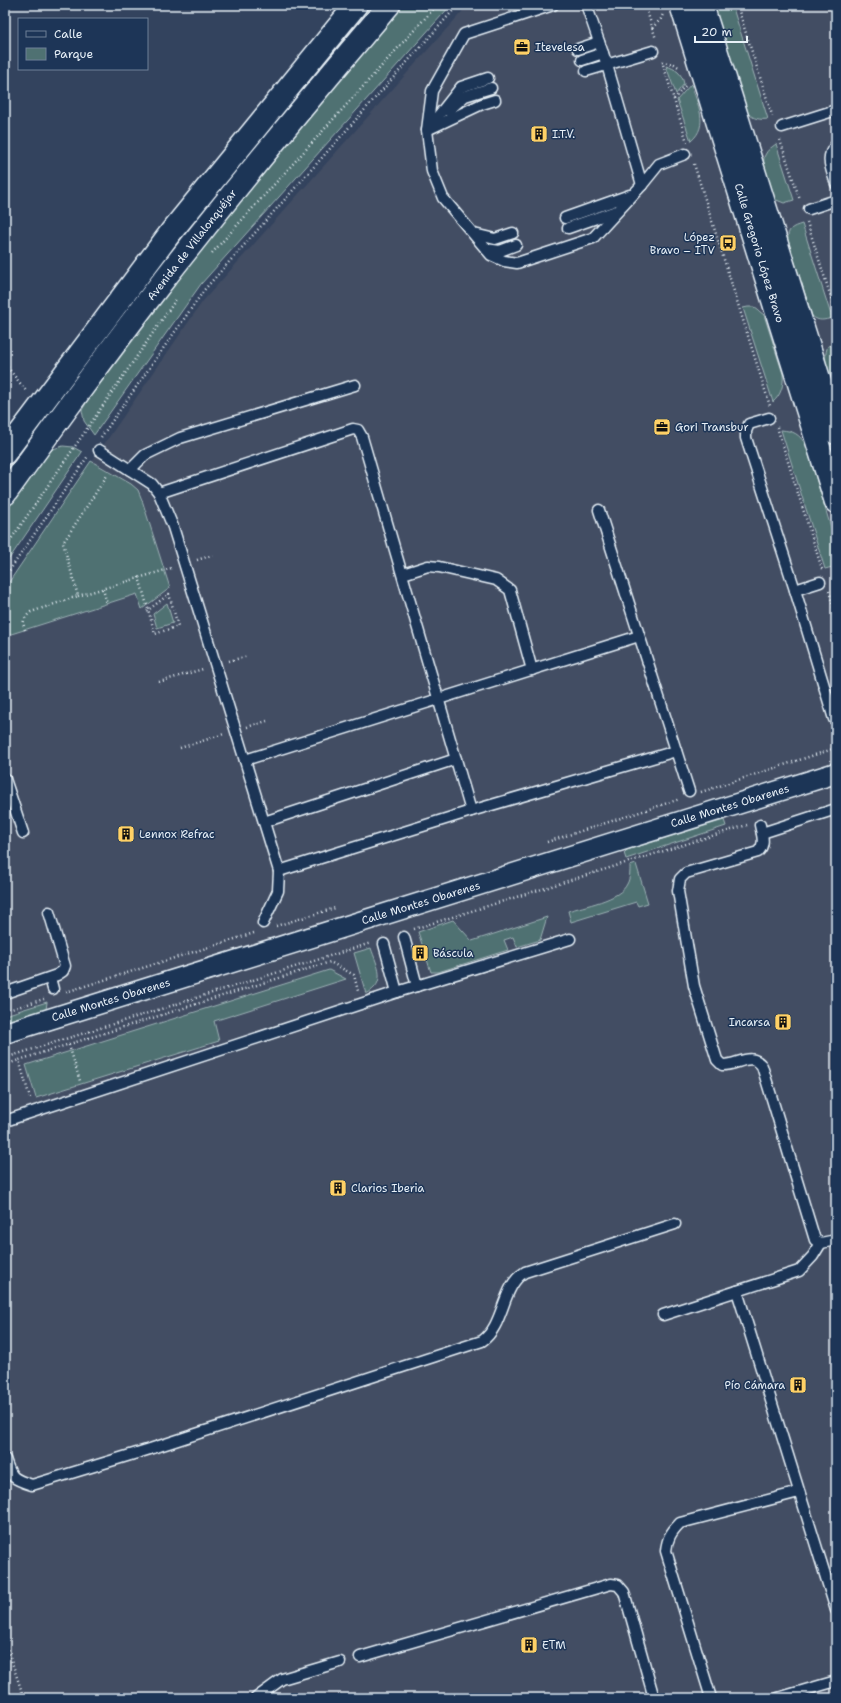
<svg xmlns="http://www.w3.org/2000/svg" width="841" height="1703" viewBox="0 0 841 1703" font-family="'Shantell Sans',sans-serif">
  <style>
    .built { fill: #424d63 }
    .green { fill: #4f7172; stroke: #9cb1b5 }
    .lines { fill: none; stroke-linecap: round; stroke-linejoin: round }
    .service-casing { stroke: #e8f1f8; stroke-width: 13 }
    .minor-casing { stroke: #e8f1f8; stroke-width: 23 }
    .tertiary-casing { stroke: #e8f1f8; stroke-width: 25 }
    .secondary-casing { stroke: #e8f1f8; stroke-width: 25 }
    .path { stroke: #e8f1f8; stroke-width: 2.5; stroke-dasharray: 1 3; stroke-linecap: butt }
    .service { stroke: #1d3557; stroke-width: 10 }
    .minor { stroke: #1d3557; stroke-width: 20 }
    .tertiary { stroke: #1d3557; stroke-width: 22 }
    .secondary { stroke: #1d3557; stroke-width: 22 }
    .labels { text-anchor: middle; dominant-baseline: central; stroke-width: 3; stroke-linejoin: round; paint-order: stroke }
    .poi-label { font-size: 11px; fill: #e8f1f8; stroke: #1d3557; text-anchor: start }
    .street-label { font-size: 11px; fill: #e8f1f8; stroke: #1d3557 }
  </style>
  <rect width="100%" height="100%" fill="#33435e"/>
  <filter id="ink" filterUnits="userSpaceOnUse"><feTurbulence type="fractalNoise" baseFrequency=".025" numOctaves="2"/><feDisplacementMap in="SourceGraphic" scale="8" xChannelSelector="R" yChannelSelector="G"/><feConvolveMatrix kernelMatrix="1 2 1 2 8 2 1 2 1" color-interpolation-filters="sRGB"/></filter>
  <g filter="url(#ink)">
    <path class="built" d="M 468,5 L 836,5 L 836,1698 L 5,1698 L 5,588 L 203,301 Z"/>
    <g class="green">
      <path d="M 372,5 L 375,5 L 5,476 L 5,472 L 152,275 L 211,200 Z"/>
      <path d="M 402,5 L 451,5 L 201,284 L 94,435 L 84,421 L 82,410 L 88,400 L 193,261 L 308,117 Z"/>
      <path d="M 714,5 L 732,5 L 768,119 C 760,120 753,119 748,113 Z"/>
      <path d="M 666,66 C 676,69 682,73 684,84 L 676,94 Z"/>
      <path d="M 691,84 C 697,104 710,125 691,141 L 677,100 Z"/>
      <path d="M 776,144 L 794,200 L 784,203 L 774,199 C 771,189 760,164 765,155 C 767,150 772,147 776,144 Z"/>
      <path d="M 802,224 L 832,318 C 824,320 819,322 812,316 L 788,241 C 787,229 792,227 802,224 Z"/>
      <path d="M 748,307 L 754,307 L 764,315 L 783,374 C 784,385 781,395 773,402 L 743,308 Z"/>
      <path d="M 836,344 L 836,394 C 831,379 821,361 828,346 Z"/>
      <path d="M 781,430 C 794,431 799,434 806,445 L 836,544 L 836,566 L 825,569 Z"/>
      <path d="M 63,446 L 73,447 L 82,452 L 5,565 L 5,511 L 43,459 L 53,449 Z"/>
      <path d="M 91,461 L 131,484 L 138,490 L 142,500 L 170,588 L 142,609 L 137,594 L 5,636 L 5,588 Z"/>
      <path d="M 167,603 L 173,623 L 157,628 L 153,614 Z"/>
      <path d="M 724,820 L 726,826 L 626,859 L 624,853 L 627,850 Z"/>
      <path d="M 636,864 L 648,903 L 638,906 L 636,902 L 571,922 L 568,911 C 583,906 620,900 627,884 C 630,879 630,872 630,866 Z"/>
      <path d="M 547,917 L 540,940 L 517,947 L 513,937 L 504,940 L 508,950 L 438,972 L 431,972 L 418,932 L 453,920 L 472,941 Z"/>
      <path d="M 371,948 C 377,966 388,982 366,994 L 354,953 Z"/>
      <path d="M 329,970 L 346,979 L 214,1021 L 219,1041 L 36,1098 L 26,1065 Z"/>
      <path d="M 47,1002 L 46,1010 L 5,1023 L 5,1015 Z"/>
    </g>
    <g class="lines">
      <defs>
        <g id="service">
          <path d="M 553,5 L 464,34 L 432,91 L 427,130 L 432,171 L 443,198 L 491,255 L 504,261 L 517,263 L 593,238 L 642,185 L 659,164 L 685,154"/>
          <path d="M 585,5 L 587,7 L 607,65 L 642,185"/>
          <path d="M 578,49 L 599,42"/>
          <path d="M 582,60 L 603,53"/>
          <path d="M 586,71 L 653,51"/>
          <path d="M 448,111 L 465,96 L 491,88"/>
          <path d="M 782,127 L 836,110"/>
          <path d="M 429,129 L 482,104 L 495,100"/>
          <path d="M 427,130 L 461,87 L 488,78"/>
          <path d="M 836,145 C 824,157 832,170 836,184"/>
          <path d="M 809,209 L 836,200"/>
          <path d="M 565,218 L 630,195"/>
          <path d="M 568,228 L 616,211"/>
          <path d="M 474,234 L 495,239 L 513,233"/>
          <path d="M 486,249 L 500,251 L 516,245"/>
          <path d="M 769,418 L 749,424 L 746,431 L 746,438 L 795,590 L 834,719"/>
          <path d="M 99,450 L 152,484 L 159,493 L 173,527 L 279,871 L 278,891 L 263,923"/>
          <path d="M 130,470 L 145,455 L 180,438 L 355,385"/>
          <path d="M 159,493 L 353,429 L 358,430 L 362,437 L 471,811"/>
          <path d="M 599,510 L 689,791"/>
          <path d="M 403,574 L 428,566 L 439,567 L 496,580 L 510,590 L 532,670"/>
          <path d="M 795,590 L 820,582"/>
          <path d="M 245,760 L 639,636"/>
          <path d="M 5,779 L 23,833"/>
          <path d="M 264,822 L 456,759"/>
          <path d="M 760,825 C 762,835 766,844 758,852 L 686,873 L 680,879 L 678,891 L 694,986 L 717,1060 L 722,1065 C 737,1066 751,1051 762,1066 L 815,1240 L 821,1243 L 836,1240"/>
          <path d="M 762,833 L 836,809"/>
          <path d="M 279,871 L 471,811 L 676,751"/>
          <path d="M 404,937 L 417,986"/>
          <path d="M 50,978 L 53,989"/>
          <path d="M 397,992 L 570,939"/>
          <path d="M 5,993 L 57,975 L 63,971 L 65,966 L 49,912"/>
          <path d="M 5,1121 L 397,992 L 384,944"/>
          <path d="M 737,1291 L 836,1610"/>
          <path d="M 663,1315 L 799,1271 L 813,1256 L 821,1243"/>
          <path d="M 5,1459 C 11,1478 13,1479 32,1485 L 150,1449 L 482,1341 C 505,1325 501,1286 525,1272 L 675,1224"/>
          <path d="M 360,1657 L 611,1584 L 618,1585 L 624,1592 L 654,1698"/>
          <path d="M 256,1698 L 282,1679 L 340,1662"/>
          <path d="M 711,1698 L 666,1551 C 667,1539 671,1532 680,1523 L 799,1492"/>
          <path d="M 778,1698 L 836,1681"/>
        </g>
        <path id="minor" d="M 5,1033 L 836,773"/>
        <g id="tertiary">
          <path d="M 5,453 L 171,232 L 356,5"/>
          <path d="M 5,494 C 66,409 127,325 192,244 C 256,163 322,84 389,5"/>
        </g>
        <g id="secondary">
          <path d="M 681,5 L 836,502"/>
          <path d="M 702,5 L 836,433"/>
        </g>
      </defs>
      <use href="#service" class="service-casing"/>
      <use href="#minor" class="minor-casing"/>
      <use href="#tertiary" class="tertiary-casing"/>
      <use href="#secondary" class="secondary-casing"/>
      <g class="path">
        <path d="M 645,5 L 656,39"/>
        <path d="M 737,5 L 773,118"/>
        <path d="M 652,28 L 661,19 L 663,14"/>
        <path d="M 662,61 L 687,142"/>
        <path d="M 662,62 L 674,64 L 680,68"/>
        <path d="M 674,99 L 686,85"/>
        <path d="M 780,140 L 800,200"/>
        <path d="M 694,164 L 770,406"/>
        <path d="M 807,222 L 836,313"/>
        <path d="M 212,253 L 437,5"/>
        <path d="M 5,364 L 27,392"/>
        <path d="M 777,427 L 822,569"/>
        <path d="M 101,437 L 205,289 L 458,5"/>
        <path d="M 5,548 L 177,298"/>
        <path d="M 197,560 L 216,554"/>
        <path d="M 5,577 L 88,456"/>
        <path d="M 139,577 L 155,634 L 178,626 L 169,594 L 147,611"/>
        <path d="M 103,589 L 107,604"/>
        <path d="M 829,591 L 836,617"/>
        <path d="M 78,596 L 172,568"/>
        <path d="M 25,630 C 22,621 24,618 31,612 L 78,596 L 63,543 L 108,474"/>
        <path d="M 229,661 L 248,656"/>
        <path d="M 159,682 L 203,669"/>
        <path d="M 247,727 L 267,721"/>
        <path d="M 180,748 L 224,734"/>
        <path d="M 701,792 L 836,748"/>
        <path d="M 547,842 L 680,799"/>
        <path d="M 276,926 L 335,908"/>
        <path d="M 414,929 L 747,825"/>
        <path d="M 66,992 L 254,933"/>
        <path d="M 5,1011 L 44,999"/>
        <path d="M 69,1045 L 80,1081 L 82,1081"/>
        <path d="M 5,1058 L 371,943"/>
        <path d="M 5,1065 L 19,1060"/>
        <path d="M 30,1098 L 19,1060 L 330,962 L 354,975 L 358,991"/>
        <path d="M 5,1642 L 24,1698"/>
      </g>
      <use href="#service" class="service"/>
      <use href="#minor" class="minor"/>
      <use href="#tertiary" class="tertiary"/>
      <use href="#secondary" class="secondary"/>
    </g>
  </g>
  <defs>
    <symbol id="office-square" viewBox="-11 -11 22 22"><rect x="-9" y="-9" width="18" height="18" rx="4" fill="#ffd166" stroke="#1d3557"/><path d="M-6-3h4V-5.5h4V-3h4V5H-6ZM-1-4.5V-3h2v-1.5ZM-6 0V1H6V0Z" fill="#111"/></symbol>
    <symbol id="building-square" viewBox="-11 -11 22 22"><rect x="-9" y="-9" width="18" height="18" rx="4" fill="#ffd166" stroke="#1d3557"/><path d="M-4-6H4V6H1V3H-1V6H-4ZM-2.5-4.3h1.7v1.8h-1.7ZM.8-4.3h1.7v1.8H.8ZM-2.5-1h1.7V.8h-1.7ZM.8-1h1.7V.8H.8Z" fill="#111"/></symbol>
    <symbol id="bus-square" viewBox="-11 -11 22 22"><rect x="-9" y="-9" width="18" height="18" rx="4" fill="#ffd166" stroke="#1d3557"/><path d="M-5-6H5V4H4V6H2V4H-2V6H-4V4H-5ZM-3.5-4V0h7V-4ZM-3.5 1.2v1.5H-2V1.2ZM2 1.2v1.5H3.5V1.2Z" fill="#111"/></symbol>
  </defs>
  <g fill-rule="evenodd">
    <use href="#office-square" x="512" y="37" width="20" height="20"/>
    <use href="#building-square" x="529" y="124" width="20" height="20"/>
    <use href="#bus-square" x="718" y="233" width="20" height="20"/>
    <use href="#office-square" x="652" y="417" width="20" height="20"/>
    <use href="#building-square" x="116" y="824" width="20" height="20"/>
    <use href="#building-square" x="410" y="943" width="20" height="20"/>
    <use href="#building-square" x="773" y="1012" width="20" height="20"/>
    <use href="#building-square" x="328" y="1178" width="20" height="20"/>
    <use href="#building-square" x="788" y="1375" width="20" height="20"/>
    <use href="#building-square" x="519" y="1635" width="20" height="20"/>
  </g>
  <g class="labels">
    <g class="poi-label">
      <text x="535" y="47">Itevelesa</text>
      <text x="552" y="134">I.T.V.</text>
      <text x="715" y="237" text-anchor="end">López<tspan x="715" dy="13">Bravo – ITV</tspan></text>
      <text x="675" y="427">Gori Transbur</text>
      <text x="139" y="834">Lennox Refrac</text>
      <text x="433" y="953">Báscula</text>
      <text x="770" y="1022" text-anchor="end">Incarsa</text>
      <text x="351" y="1188">Clarios Iberia</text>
      <text x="785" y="1385" text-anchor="end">Pío Cámara</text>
      <text x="542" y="1645">ETM</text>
    </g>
    <g class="street-label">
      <text transform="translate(192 245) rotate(-52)">Avenida de Villalonquéjar</text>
      <text transform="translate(759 253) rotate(73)">Calle Gregorio López Bravo</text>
      <text transform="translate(730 806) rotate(-17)">Calle Montes Obarenes</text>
      <text transform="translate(421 903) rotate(-17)">Calle Montes Obarenes</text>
      <text transform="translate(111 1000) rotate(-17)">Calle Montes Obarenes</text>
    </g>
  </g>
  <rect width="841" height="1703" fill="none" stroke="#1d3557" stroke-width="20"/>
  <rect x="10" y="10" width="821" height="1683" fill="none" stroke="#e8f1f8" stroke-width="1.5" filter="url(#ink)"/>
  <rect x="18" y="18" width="130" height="52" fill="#1d3557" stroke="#6e8097"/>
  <rect x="26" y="31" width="20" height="6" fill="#1d3557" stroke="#6e8097"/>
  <text x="54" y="38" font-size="12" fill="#e8f1f8">Calle</text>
  <rect x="26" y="48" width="20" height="12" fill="#4f7172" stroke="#6e8097"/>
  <text x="54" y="58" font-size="12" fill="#e8f1f8">Parque</text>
  <path d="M695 36v6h52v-6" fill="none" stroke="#e8f1f8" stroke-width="2"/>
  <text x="701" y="36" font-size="12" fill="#e8f1f8" stroke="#1d3557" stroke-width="3" paint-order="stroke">20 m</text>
</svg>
